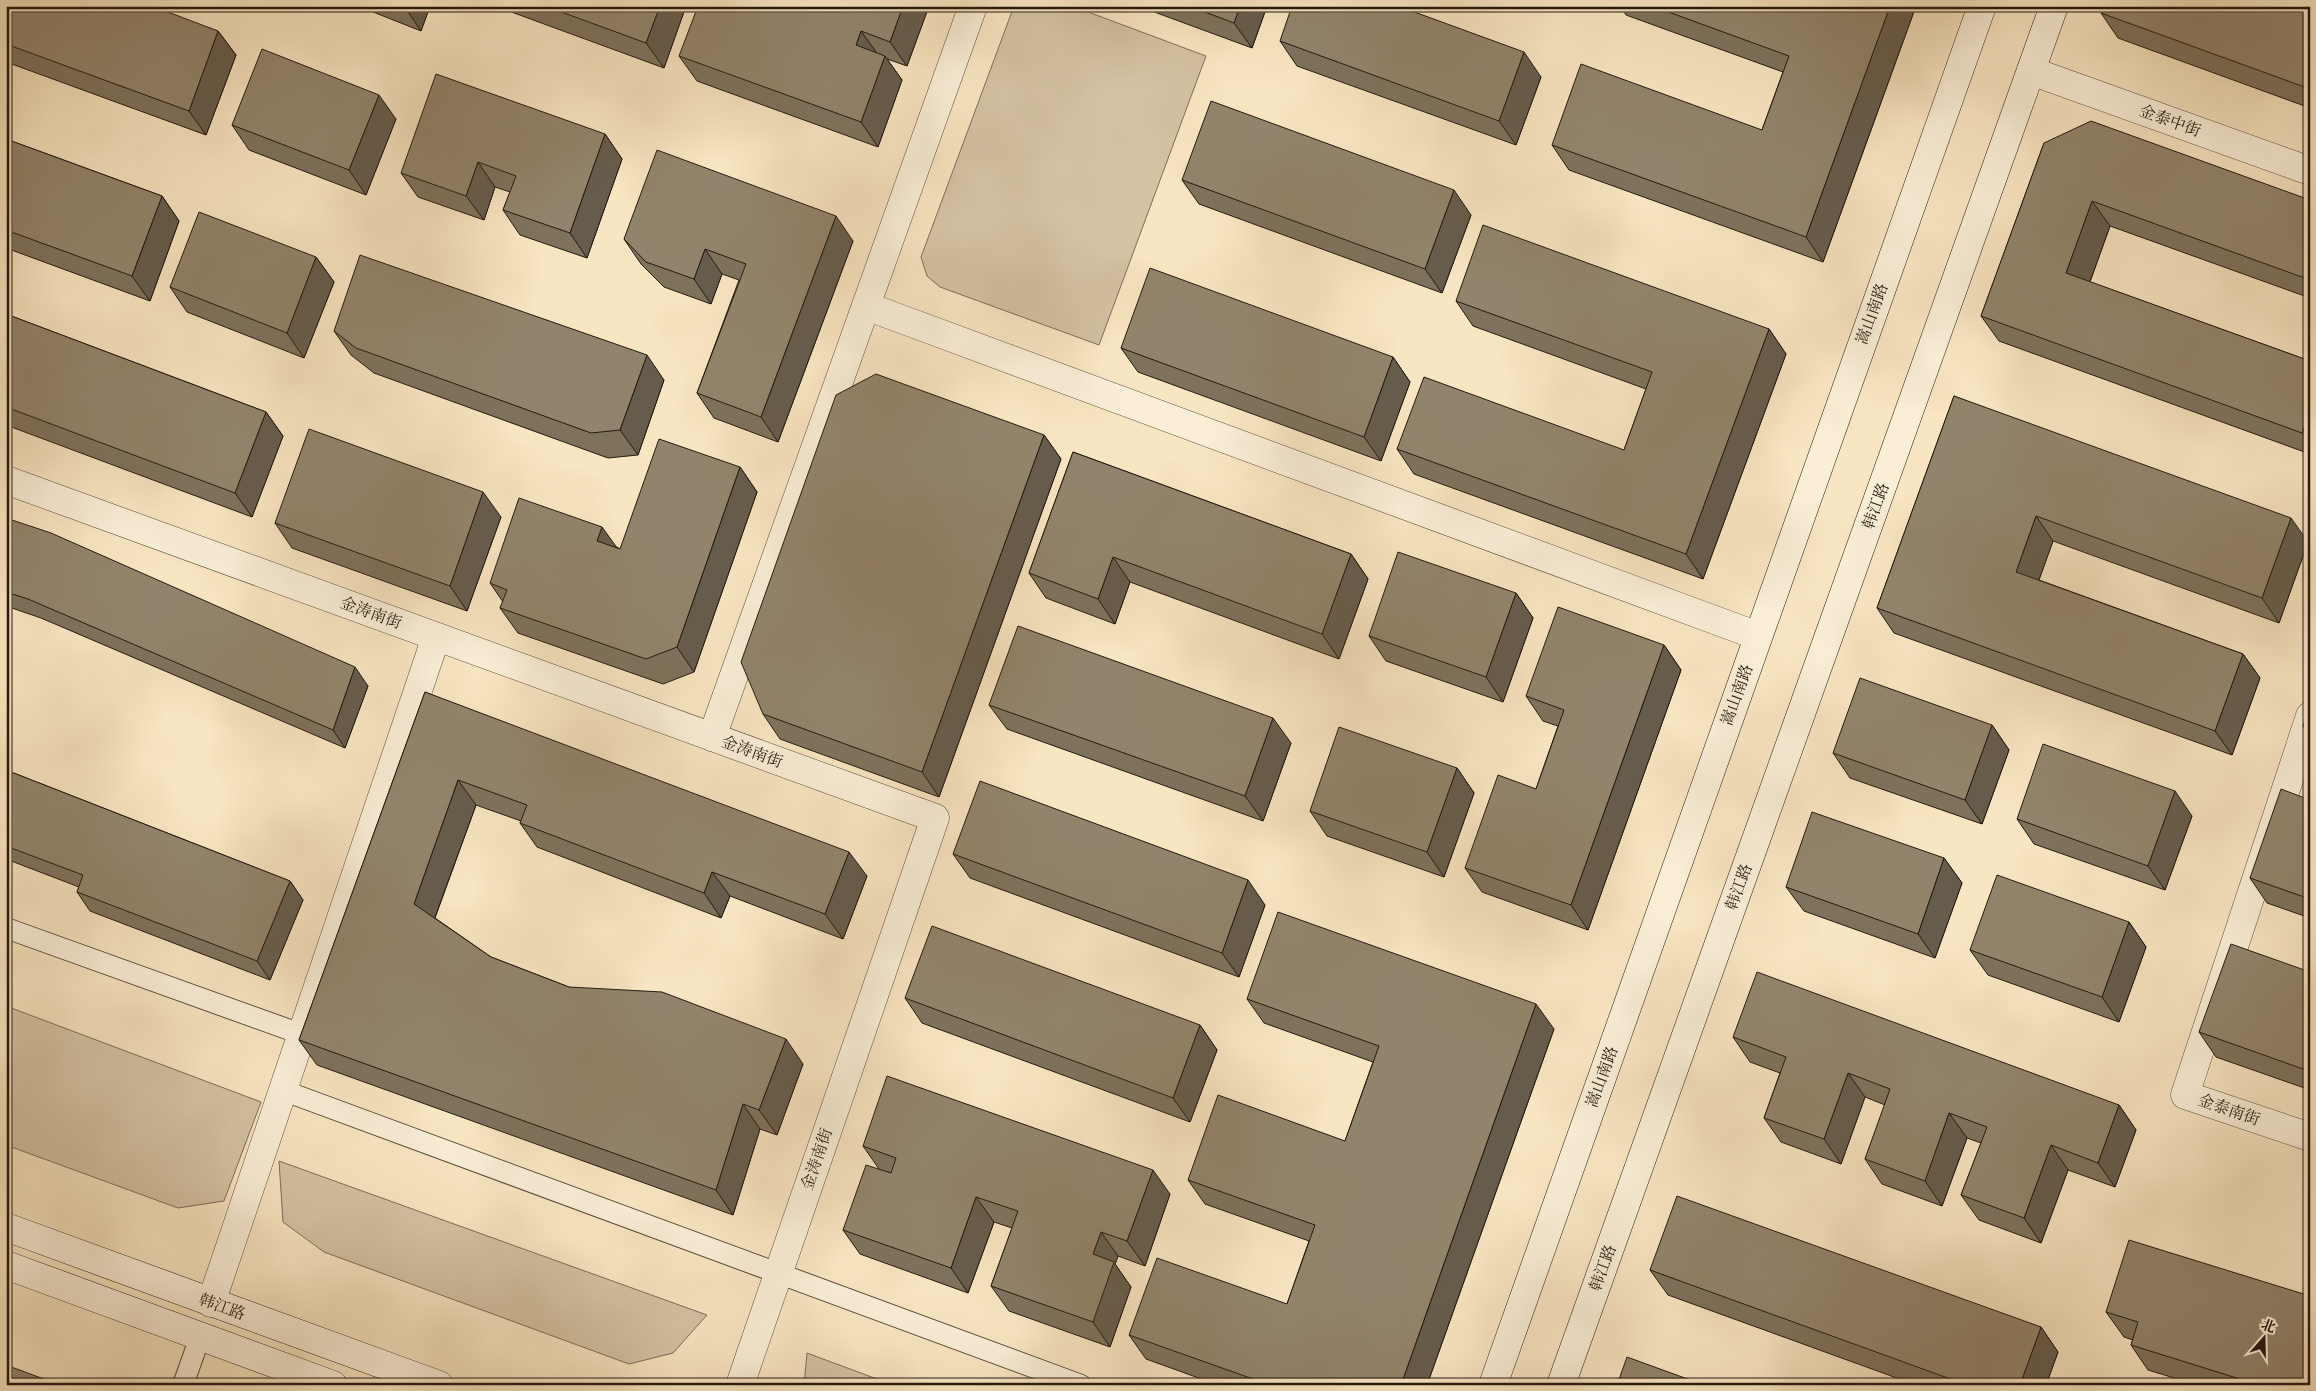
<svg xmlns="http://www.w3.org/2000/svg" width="2316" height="1391" viewBox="0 0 2316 1391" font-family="'Libre Bodoni','Noto Serif SC',serif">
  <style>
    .green { fill: #d4c2a3; stroke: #7c6e5a }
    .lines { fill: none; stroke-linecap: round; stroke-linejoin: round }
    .lane-casing { stroke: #594d3c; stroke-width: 22 }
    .street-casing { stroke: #594d3c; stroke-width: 29 }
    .secondary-casing { stroke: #241a10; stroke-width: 29 }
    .lane { stroke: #faeed7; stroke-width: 20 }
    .street { stroke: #faeed7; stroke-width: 28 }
    .secondary { stroke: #faeed7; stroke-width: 28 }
    .wall { fill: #7e725d; stroke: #241a10 }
    .shaded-wall { fill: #665c4c; stroke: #241a10 }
    .building { fill: #92846c; stroke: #241a10 }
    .labels { text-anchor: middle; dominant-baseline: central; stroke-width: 4.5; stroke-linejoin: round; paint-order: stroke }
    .street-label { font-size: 16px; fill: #241a10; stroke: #faeed7 }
  </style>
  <rect width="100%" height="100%" fill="#f8e5c1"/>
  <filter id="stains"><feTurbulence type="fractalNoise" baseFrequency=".004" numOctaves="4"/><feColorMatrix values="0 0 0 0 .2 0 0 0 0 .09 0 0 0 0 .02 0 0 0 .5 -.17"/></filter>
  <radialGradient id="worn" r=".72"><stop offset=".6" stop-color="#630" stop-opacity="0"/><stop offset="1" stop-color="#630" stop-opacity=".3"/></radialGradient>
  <g class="green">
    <path d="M 1014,6 L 1072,6 L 1206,56 L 1099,345 L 940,287 L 927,276 L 921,257 Z"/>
    <path d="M 6,1006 L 261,1102 L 224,1201 L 178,1208 L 6,1145 Z"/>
    <path d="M 279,1161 L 707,1315 L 673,1353 L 629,1364 L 324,1252 L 283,1222 Z"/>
    <path d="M 807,1353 L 893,1385 L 804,1385 Z"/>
  </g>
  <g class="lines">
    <defs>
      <g id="lane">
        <path d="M 6,928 L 301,1034"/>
        <path d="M 282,1090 L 1081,1385"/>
        <path d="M 183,1385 L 200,1337"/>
      </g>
      <g id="street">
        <path d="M 2031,71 L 2310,171"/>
        <path d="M 866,306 L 1758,636"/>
        <path d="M 6,480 L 935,818 L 740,1385"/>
        <path d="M 2310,716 L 2185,1095 L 2310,1137"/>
        <path d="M 712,737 L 973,6"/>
        <path d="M 211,1303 L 436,637"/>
      </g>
      <g id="secondary">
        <path d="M 6,1227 L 439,1385"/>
        <path d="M 6,1265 L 333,1385"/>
        <path d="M 1493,1385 L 1982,6"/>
        <path d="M 1561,1385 L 2054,6"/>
      </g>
    </defs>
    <use href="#lane" class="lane-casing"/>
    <use href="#street" class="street-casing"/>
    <use href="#secondary" class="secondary-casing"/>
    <use href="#lane" class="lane"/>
    <use href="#street" class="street"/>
    <use href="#secondary" class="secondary"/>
  </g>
  <g class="wall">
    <path d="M 6,6 L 218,31 L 236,55 L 206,135 L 9,63 L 6,59 Z"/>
    <path d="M 358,6 L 430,6 L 421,31 Z"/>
    <path d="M 495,6 L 686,6 L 664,68 Z"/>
    <path d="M 732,6 L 929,6 L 907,66 L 887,59 L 902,80 L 878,147 L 697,81 L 679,56 L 738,8 Z"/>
    <path d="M 1138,6 L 1267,6 L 1252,48 Z"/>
    <path d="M 1620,6 L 1916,6 L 1823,262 L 1569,170 L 1552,145 L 1762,130 L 1783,72 L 1626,15 Z"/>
    <path d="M 2310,6 L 2310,108 L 2118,38 L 2101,13 Z"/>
    <path d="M 1280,41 L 1541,77 L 1516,145 L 1297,66 Z"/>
    <path d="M 396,119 L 366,195 L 249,150 L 232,125 Z"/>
    <path d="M 605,134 L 622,159 L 587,258 L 520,235 L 503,210 L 510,192 L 495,187 L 484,220 L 418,197 L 401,173 Z"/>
    <path d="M 6,139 L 162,196 L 179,221 L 150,301 L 6,248 Z"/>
    <path d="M 2044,143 L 2310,200 L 2310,298 L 2110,226 L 2090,282 L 2310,361 L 2310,454 L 1999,341 L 1981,316 Z"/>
    <path d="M 1182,180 L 1471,215 L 1442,293 L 1199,204 Z"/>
    <path d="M 624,239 L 853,241 L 778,442 L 714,418 L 697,393 L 739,280 L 722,274 L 711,304 L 664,287 L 641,264 Z"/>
    <path d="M 316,257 L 334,282 L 304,358 L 187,312 L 170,287 Z"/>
    <path d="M 1456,301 L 1769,329 L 1786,354 L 1703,579 L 1414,474 L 1397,449 L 1624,450 L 1646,389 L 1473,326 Z"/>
    <path d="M 6,314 L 266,412 L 283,436 L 252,517 L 6,425 Z"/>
    <path d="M 334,331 L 664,380 L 638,455 L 608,458 L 374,373 L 351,355 Z"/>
    <path d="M 1121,348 L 1393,357 L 1410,382 L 1381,461 L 1138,372 Z"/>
    <path d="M 1954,396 L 2308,542 L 2279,623 L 2053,541 L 2039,580 L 2243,654 L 2260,678 L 2232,755 L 1894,633 L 1877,608 Z"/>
    <path d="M 1044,435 L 1061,459 L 939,797 L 780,739 L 763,714 Z"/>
    <path d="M 1073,452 L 1351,554 L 1368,579 L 1339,659 L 1130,582 L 1115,624 L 1046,598 L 1029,573 Z"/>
    <path d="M 740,467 L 757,492 L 694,672 L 663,684 L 518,633 L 500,608 L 503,602 L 490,583 L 617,547 L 620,549 Z"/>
    <path d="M 501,517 L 467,611 L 292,548 L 275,523 Z"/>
    <path d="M 6,518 L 368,686 L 345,748 L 41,618 L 6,606 Z"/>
    <path d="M 1516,593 L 1533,618 L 1503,702 L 1386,661 L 1369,636 Z"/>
    <path d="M 1664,645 L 1681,670 L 1588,930 L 1482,892 L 1465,868 L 1536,789 L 1558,726 L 1543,721 L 1526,696 Z"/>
    <path d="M 425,692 L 867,876 L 843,939 L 730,896 L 721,918 L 537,847 L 520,823 L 521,821 L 476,805 L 435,918 L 491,957 L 569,987 L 803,1064 L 777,1135 L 760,1129 L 733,1215 L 317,1065 L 299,1040 Z"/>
    <path d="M 989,705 L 1291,743 L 1263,821 L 1007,729 Z"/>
    <path d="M 2310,708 L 2310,735 L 2303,726 Z"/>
    <path d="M 1992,725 L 2009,750 L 1982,824 L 1850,778 L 1833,753 Z"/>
    <path d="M 1457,768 L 1474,793 L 1444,877 L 1327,836 L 1310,811 Z"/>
    <path d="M 6,770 L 290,881 L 303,900 L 270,980 L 90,911 L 77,892 L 79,887 L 6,859 Z"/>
    <path d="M 2310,800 L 2310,918 L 2267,903 L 2250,878 Z"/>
    <path d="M 2192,816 L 2165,890 L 2034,844 L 2017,819 Z"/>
    <path d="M 953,854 L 1265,905 L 1239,977 L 970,878 Z"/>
    <path d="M 1944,858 L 1962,883 L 1935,958 L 1804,911 L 1786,887 Z"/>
    <path d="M 2129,922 L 2146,947 L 2119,1022 L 1988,975 L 1970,950 Z"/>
    <path d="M 2310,972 L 2310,1090 L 2216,1057 L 2199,1032 Z"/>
    <path d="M 905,998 L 1200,1025 L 1217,1050 L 1190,1122 L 922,1023 Z"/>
    <path d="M 1247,999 L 1554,1029 L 1427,1385 L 1218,1385 L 1146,1359 L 1129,1335 L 1287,1304 L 1309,1241 L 1205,1204 L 1188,1180 L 1345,1141 L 1373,1062 L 1264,1023 Z"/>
    <path d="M 1733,1037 L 2119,1105 L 2136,1130 L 2115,1187 L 2068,1170 L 2041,1243 L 1979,1220 L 1961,1195 L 1981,1143 L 1967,1138 L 1942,1206 L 1882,1184 L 1865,1159 L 1885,1105 L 1865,1097 L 1841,1164 L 1781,1142 L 1764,1118 L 1780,1073 L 1750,1062 Z"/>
    <path d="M 863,1146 L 1170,1194 L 1145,1266 L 1118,1256 L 1115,1264 L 1131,1287 L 1110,1347 L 1009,1311 L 991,1286 L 1012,1228 L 994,1222 L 968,1293 L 860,1254 L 843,1230 L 879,1169 Z"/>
    <path d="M 1650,1270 L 2041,1327 L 2058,1352 L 2046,1385 L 1916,1385 L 1668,1295 Z"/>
    <path d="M 2310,1296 L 2310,1385 L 2197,1385 L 2148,1370 L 2131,1345 L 2133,1340 L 2124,1337 L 2106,1312 Z"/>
  </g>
  <g class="shaded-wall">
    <path d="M 404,6 L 430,6 L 421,31 Z"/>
    <path d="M 660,6 L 686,6 L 664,68 L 646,43 Z"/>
    <path d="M 903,6 L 929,6 L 907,66 L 890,42 Z"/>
    <path d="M 1240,6 L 1267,6 L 1252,48 L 1234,23 Z"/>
    <path d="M 1890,6 L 1916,6 L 1823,262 L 1806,237 Z"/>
    <path d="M 218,31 L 236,55 L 206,135 L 189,111 Z"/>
    <path d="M 861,31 L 879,56 L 856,45 Z"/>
    <path d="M 1524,52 L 1541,77 L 1516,145 L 1499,121 Z"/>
    <path d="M 885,56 L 902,80 L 878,147 L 861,122 Z"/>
    <path d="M 379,95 L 396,119 L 366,195 L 349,170 Z"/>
    <path d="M 605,134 L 622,159 L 587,258 L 570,233 Z"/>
    <path d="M 478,162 L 495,187 L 484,220 L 466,196 Z"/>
    <path d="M 1454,190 L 1471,215 L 1442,293 L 1425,269 Z"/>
    <path d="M 162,196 L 179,221 L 150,301 L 132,276 Z"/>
    <path d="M 2092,201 L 2110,226 L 2084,298 L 2066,273 Z"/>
    <path d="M 836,216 L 853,241 L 778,442 L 761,417 Z"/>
    <path d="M 705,249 L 722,274 L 711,304 L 694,279 Z"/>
    <path d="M 316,257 L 334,282 L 304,358 L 287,333 Z"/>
    <path d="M 1769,329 L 1786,354 L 1703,579 L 1686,554 Z"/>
    <path d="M 647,355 L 664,380 L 638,455 L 620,430 Z"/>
    <path d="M 1393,357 L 1410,382 L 1381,461 L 1364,437 Z"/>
    <path d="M 2310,411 L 2310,443 L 2302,433 Z"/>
    <path d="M 266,412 L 283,436 L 252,517 L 235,493 Z"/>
    <path d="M 1044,435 L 1061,459 L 939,797 L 922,772 Z"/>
    <path d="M 740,467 L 757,492 L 694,672 L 677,647 Z"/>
    <path d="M 483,492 L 501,517 L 467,611 L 450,586 Z"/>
    <path d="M 2036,516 L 2053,541 L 2033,596 L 2016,572 Z"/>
    <path d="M 2291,518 L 2308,542 L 2279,623 L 2262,598 Z"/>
    <path d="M 602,527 L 620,552 L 597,541 Z"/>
    <path d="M 1351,554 L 1368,579 L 1339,659 L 1322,634 Z"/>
    <path d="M 1113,557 L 1130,582 L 1115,624 L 1098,599 Z"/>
    <path d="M 1516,593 L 1533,618 L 1503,702 L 1486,677 Z"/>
    <path d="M 1664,645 L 1681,670 L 1588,930 L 1571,905 Z"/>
    <path d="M 2243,654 L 2260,678 L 2232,755 L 2215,731 Z"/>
    <path d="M 355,667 L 368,686 L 345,748 L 333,730 Z"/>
    <path d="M 1273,718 L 1291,743 L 1263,821 L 1245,796 Z"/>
    <path d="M 1992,725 L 2009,750 L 1982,824 L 1965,800 Z"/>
    <path d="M 1457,768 L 1474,793 L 1444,877 L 1427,852 Z"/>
    <path d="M 458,780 L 476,805 L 431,928 L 414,904 Z"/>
    <path d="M 2175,791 L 2192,816 L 2165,890 L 2148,866 Z"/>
    <path d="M 849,852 L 867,876 L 843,939 L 825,914 Z"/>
    <path d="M 1944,858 L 1962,883 L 1935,958 L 1918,934 Z"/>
    <path d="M 712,872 L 730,896 L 721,918 L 704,893 Z"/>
    <path d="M 1248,880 L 1265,905 L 1239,977 L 1222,953 Z"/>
    <path d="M 290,881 L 303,900 L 270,980 L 257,961 Z"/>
    <path d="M 2129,922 L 2146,947 L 2119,1022 L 2102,997 Z"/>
    <path d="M 1536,1004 L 1554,1029 L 1427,1385 L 1401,1385 Z"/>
    <path d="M 1200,1025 L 1217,1050 L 1190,1122 L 1173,1098 Z"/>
    <path d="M 786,1039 L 803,1064 L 777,1135 L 759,1110 Z"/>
    <path d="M 2310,1061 L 2310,1075 L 2306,1070 Z"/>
    <path d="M 1848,1073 L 1865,1097 L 1841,1164 L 1824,1139 Z"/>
    <path d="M 743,1104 L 760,1129 L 733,1215 L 716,1190 Z"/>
    <path d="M 2119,1105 L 2136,1130 L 2115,1187 L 2098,1163 Z"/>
    <path d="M 1949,1113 L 1967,1138 L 1942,1206 L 1925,1181 Z"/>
    <path d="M 2051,1145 L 2068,1170 L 2041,1243 L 2024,1218 Z"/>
    <path d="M 1153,1170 L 1170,1194 L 1145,1266 L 1127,1241 Z"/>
    <path d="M 976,1197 L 994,1222 L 968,1293 L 951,1268 Z"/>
    <path d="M 1101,1232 L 1118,1256 L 1115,1264 L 1131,1287 L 1110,1347 L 1093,1322 L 1093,1254 Z"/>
    <path d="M 2041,1327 L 2058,1352 L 2046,1385 L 2020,1385 Z"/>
  </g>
  <g class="building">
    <path d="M 6,6 L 152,6 L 218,31 L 189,111 L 6,44 Z"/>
    <path d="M 545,6 L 660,6 L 646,43 Z"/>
    <path d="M 698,6 L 729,6 L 738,9 L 739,6 L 903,6 L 890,42 L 861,31 L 856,45 L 885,56 L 861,122 L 679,56 Z"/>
    <path d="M 1189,6 L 1240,6 L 1234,23 Z"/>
    <path d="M 1292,6 L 1398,6 L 1524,52 L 1499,121 L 1280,41 Z"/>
    <path d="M 1652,6 L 1890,6 L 1806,237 L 1552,145 L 1581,64 L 1762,130 L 1789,56 Z"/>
    <path d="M 2104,6 L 2310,6 L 2310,89 L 2101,13 Z"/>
    <path d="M 262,49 L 379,95 L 349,170 L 232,125 Z"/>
    <path d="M 436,74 L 605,134 L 570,233 L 503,210 L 516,176 L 478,162 L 466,196 L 401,173 Z"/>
    <path d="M 1211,101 L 1454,190 L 1425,269 L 1182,180 Z"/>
    <path d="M 2091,121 L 2310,200 L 2310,280 L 2092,201 L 2066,273 L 2310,361 L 2310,411 L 2302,433 L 1981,316 L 2044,143 Z"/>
    <path d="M 6,139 L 162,196 L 132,276 L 6,230 Z"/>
    <path d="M 657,150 L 836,216 L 761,417 L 697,393 L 746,264 L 705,249 L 694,279 L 646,262 L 624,239 Z"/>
    <path d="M 199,212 L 316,257 L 287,333 L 170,287 Z"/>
    <path d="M 1483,225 L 1769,329 L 1686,554 L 1397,449 L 1424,377 L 1624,450 L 1652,372 L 1456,301 Z"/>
    <path d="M 360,255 L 647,355 L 620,430 L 591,433 L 356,348 L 334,331 Z"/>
    <path d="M 1150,268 L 1393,357 L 1364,437 L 1121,348 Z"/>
    <path d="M 6,314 L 266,412 L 235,493 L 6,407 Z"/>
    <path d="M 876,374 L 1044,435 L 922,772 L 763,714 L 741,662 L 836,395 Z"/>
    <path d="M 1954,396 L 2291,518 L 2262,598 L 2036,516 L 2016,572 L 2243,654 L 2215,731 L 1877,608 Z"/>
    <path d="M 309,429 L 483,492 L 450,586 L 275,523 Z"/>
    <path d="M 659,439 L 740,467 L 677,647 L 646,659 L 500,608 L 507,590 L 490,583 L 519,498 L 602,527 L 597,541 L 620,549 Z"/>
    <path d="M 1073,452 L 1351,554 L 1322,634 L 1113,557 L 1098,599 L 1029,573 Z"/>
    <path d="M 6,518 L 51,533 L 355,667 L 333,730 L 28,599 L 6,592 Z"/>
    <path d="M 1398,552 L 1516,593 L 1486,677 L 1369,636 Z"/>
    <path d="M 1558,607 L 1664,645 L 1571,905 L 1465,868 L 1498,775 L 1536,789 L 1564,710 L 1526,696 Z"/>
    <path d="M 1018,626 L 1273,718 L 1245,796 L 989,705 Z"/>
    <path d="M 1860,678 L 1992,725 L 1965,800 L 1833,753 Z"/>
    <path d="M 425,692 L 849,852 L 825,914 L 712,872 L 704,893 L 520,823 L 527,805 L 458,780 L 414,904 L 491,957 L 569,987 L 662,992 L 786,1039 L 759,1110 L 743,1104 L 716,1190 L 299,1040 Z"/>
    <path d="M 2310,708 L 2310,728 L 2303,726 Z"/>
    <path d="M 1339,727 L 1457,768 L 1427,852 L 1310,811 Z"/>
    <path d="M 2043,744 L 2175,791 L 2148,866 L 2017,819 Z"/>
    <path d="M 6,770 L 290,881 L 257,961 L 77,892 L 83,875 L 6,846 Z"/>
    <path d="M 980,781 L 1248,880 L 1222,953 L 953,854 Z"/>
    <path d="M 2281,789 L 2310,800 L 2310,899 L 2250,878 Z"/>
    <path d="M 1812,812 L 1944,858 L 1918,934 L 1786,887 Z"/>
    <path d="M 1997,875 L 2129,922 L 2102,997 L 1970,950 Z"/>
    <path d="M 1278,912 L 1536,1004 L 1401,1385 L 1270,1385 L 1129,1335 L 1157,1258 L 1287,1304 L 1315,1225 L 1188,1180 L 1218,1095 L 1345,1141 L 1379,1046 L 1247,999 Z"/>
    <path d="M 932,926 L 1200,1025 L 1173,1098 L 905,998 Z"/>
    <path d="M 2231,944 L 2310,972 L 2310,1061 L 2306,1070 L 2199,1032 Z"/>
    <path d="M 1757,972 L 2119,1105 L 2098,1163 L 2051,1145 L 2024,1218 L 1961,1195 L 1987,1127 L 1949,1113 L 1925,1181 L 1865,1159 L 1890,1089 L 1848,1073 L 1824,1139 L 1764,1118 L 1786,1057 L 1733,1037 Z"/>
    <path d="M 887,1076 L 1153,1170 L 1127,1241 L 1101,1232 L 1093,1254 L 1114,1262 L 1093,1322 L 991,1286 L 1018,1211 L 976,1197 L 951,1268 L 843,1230 L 866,1165 L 891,1173 L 896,1158 L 863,1146 Z"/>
    <path d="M 1677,1196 L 2041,1327 L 2020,1385 L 1967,1385 L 1650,1270 Z"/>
    <path d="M 2129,1240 L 2310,1296 L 2310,1385 L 2259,1385 L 2131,1345 L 2138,1322 L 2106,1312 Z"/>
    <path d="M 1627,1357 L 1704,1385 L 1617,1385 Z"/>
    <path d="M 6,1365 L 60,1385 L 6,1385 Z"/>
  </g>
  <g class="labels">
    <g class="street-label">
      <text transform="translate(2170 121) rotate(20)">金泰中街</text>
      <text transform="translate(1872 314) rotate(-70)">嵩山南路</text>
      <text transform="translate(1876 506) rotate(-70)">韩江路</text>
      <text transform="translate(371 613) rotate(20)">金涛南街</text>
      <text transform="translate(1737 695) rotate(-70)">嵩山南路</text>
      <text transform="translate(752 752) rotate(20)">金涛南街</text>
      <text transform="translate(1739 887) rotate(-70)">韩江路</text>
      <text transform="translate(1602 1077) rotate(-70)">嵩山南路</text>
      <text transform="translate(2229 1110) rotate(19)">金泰南街</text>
      <text transform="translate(817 1159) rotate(-71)">金涛南街</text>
      <text transform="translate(1603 1268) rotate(-70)">韩江路</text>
      <text transform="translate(222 1307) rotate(20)">韩江路</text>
    </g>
  </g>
  <rect width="2316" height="1391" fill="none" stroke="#f8e5c1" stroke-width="25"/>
  <rect x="8" y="8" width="2301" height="1376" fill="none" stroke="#241a10" stroke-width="2.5"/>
  <rect x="12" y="12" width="2291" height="1366" fill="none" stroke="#241a10"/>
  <g transform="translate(2264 1338) rotate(20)" stroke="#faeed7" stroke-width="4" paint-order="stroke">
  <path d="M0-4L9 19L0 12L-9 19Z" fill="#241a10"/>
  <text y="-8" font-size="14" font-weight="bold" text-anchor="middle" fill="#241a10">北</text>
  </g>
  <rect width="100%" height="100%" filter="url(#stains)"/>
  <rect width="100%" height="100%" fill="url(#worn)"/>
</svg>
